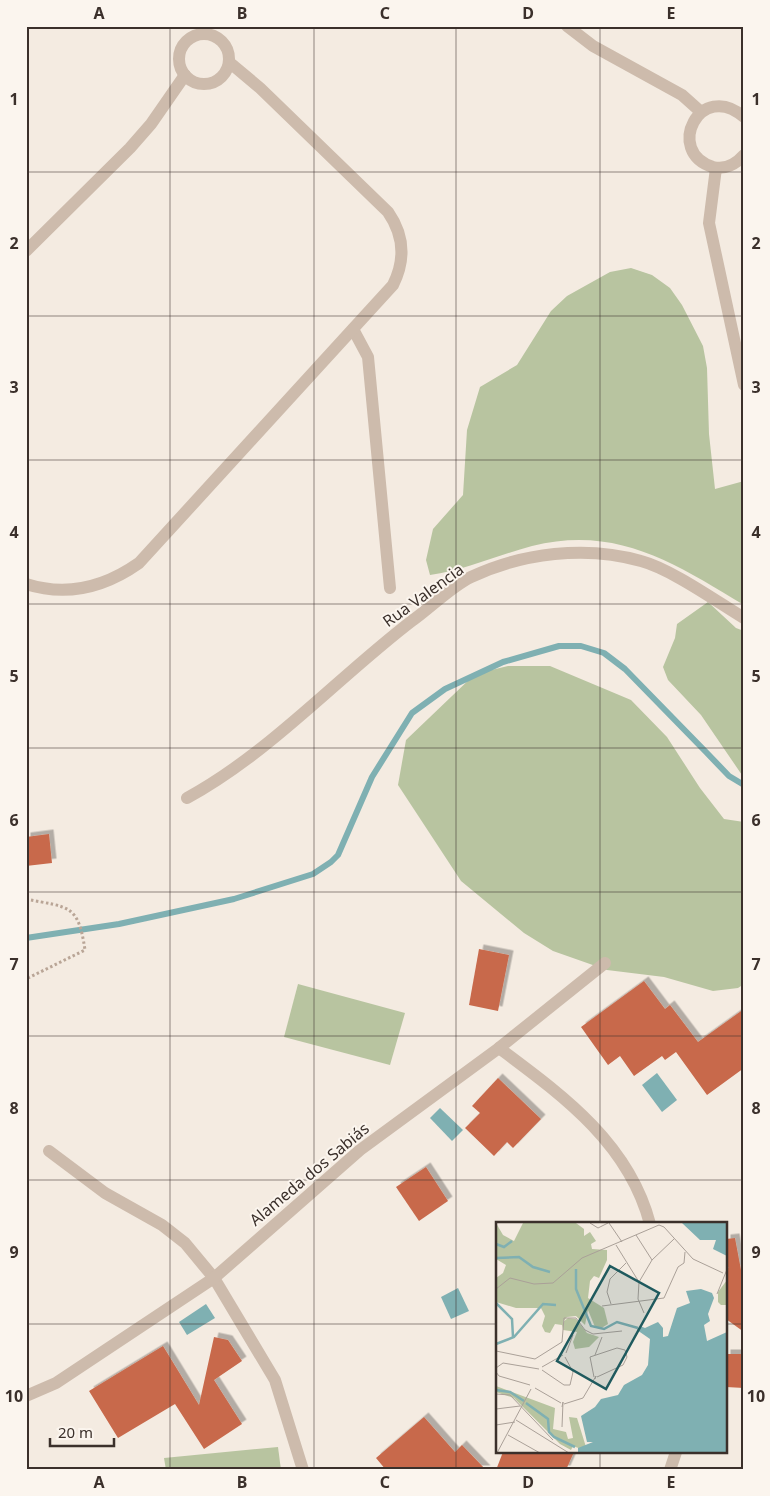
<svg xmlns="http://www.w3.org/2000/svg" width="770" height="1496" viewBox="0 0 770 1496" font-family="'Noto Sans',sans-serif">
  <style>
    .green { fill: #b8c4a0 }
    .water { fill: #7fb0b2 }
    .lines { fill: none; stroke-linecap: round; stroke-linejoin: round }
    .stream { stroke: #7fb0b2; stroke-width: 6 }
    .building { fill: #c8694b; filter: url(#shadow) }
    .path { stroke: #b9a596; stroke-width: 3; stroke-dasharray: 2.5 2.5; stroke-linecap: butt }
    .minor { stroke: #cdbbac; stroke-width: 12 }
    .grid { fill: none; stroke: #3b302b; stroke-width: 1; stroke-opacity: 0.55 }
    .labels { text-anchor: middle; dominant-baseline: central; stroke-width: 4; stroke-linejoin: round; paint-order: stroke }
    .street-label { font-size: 16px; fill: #3b302b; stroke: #fbf5ee }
    .inset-river { fill: none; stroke: #7fb0b2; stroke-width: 2.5 }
    .inset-road { fill: none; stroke: #aaa098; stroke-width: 1 }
    .view { fill: #1f5a5e; fill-opacity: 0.15; stroke: #1f5a5e; stroke-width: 2.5 }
    .inset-edge { fill: none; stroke: #3b302b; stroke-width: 2.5 }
    .neatline { fill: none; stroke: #3b302b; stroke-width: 2 }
    .grid-label { font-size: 16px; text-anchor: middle; font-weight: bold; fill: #3b302b }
  </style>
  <defs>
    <filter id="shadow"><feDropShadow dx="4.5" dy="-4.5" stdDeviation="0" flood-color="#0004"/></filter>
  </defs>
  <rect width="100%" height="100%" fill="#f4ebe1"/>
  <g class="green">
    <path d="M 631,268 L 652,275 L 670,288 L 682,305 L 703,346 L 707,368 L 709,434 L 715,489 L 744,481 L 744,605 C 674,563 617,525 532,546 C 498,555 465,570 430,575 L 426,560 L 433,529 L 463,495 L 467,430 L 480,387 L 517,365 L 551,311 L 567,296 L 610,272 Z"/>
    <path d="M 708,602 L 736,628 L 744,631 L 744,778 L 701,715 L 668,680 L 663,667 L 675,638 L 677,624 Z"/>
    <path d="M 508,666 L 550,666 L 631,700 L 667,737 L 700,788 L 724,819 L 744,822 L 744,984 L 738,988 L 713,991 L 664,977 L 607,970 L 553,951 L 524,933 L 461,881 L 398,785 L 406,740 L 475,674 Z"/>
    <path d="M 298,984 L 405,1013 L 390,1065 L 284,1037 Z"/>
    <path d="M 278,1447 L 281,1470 L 166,1470 L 164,1458 Z"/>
  </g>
  <g class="water">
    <path d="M 657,1073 L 677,1100 L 662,1112 L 642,1085 Z"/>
    <path d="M 440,1108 L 463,1130 L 452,1141 L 430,1118 Z"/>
    <path d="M 458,1288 L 469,1311 L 451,1319 L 441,1297 Z"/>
    <path d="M 206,1304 L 215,1318 L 187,1335 L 179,1322 Z"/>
  </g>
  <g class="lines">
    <path class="stream" d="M 26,938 L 119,924 L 234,899 L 313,874 L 331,862 L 338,855 L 372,777 L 412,713 L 445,689 L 503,662 L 559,646 L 581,646 L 604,653 L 625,669 L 706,752 L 729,776 L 744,785"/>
  </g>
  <g class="building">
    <path d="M 49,834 L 52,863 L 26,866 L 26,837 Z"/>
    <path d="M 479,949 L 509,955 L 498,1011 L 469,1005 Z"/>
    <path d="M 644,981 L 665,1009 L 670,1005 L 698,1042 L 744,1009 L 744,1068 L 707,1095 L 676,1052 L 665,1060 L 662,1056 L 634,1076 L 620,1056 L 608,1065 L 581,1027 Z"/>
    <path d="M 498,1078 L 541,1119 L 513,1148 L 507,1142 L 494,1156 L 465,1128 L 480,1113 L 472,1106 Z"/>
    <path d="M 426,1167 L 448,1201 L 419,1221 L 396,1187 Z"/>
    <path d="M 735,1238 L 744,1286 L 744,1332 L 726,1319 L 726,1239 Z"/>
    <path d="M 214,1337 L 228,1340 L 242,1361 L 214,1380 L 242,1424 L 204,1449 L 175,1404 L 118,1438 L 89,1391 L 163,1346 L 199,1405 Z"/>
    <path d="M 726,1354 L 744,1354 L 744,1388 L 726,1387 Z"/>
    <path d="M 424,1417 L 455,1452 L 462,1445 L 486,1470 L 386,1470 L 376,1458 Z"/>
    <path d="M 503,1452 L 574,1452 L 566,1470 L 496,1470 Z"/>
  </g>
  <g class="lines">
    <path class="path" d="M 26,899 C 69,908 78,903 85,950 L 26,979"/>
    <g class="minor">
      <path d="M 567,26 L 593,46 L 682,95 L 701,112"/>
      <circle cx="204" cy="59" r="25"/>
      <path d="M 744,117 C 700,79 664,152 713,167 C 725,170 736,164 744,155"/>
      <path d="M 716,168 L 709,223 L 744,385"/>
      <path d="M 26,251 L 130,148 L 151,124 L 185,75"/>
      <path d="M 353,329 L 368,357 L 390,588"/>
      <path d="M 26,584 C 67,597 105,587 139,563 L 393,285 C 406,259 404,235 388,212 L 260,88 L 229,62"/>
      <path d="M 187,798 C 271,752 337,678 413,620 C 430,608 452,586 471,577 C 522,553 586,545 641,561 C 671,569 716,601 744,618"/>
      <path d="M 499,1048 C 562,1095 629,1143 650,1224"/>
      <path d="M 49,1151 L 105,1193 L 162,1225 L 185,1243 L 214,1278 L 275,1380 L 303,1470"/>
      <path d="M 26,1396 L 56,1383 L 214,1278 L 360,1150 L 499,1048 L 605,963"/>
      <path d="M 670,1470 L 676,1452"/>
    </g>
  </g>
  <path class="grid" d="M 170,26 L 170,1470M 314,26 L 314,1470M 456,26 L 456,1470M 600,26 L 600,1224M 26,172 L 744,172M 26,316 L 744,316M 26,460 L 744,460M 26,604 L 744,604M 26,748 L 744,748M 26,892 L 744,892M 26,1036 L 744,1036M 26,1180 L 744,1180M 26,1324 L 498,1324M 726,1324 L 744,1324M 600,1452 L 600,1470"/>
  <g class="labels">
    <g class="street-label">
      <text transform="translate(423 595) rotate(-36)">Rua Valencia</text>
      <text transform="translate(309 1174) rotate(-40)">Alameda dos Sabiás</text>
    </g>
  </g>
  <g transform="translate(496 1222)">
    <rect width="231" height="231" fill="#f4ebe1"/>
    <path d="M 0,1 L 7,13 L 18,19 L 27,1 L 80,1 L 88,7 L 88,14 L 94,10 L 100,19 L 95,22 L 96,27 L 111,28 L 111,38 L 103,56 L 98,54 L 94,59 L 92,76 L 108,86 L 112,102 L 104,107 L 99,105 L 92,88 L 89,103 L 80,94 L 71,95 L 67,100 L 72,96 L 80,97 L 91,111 L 103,115 L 93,125 L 79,127 L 77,120 L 81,110 L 67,108 L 66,103 L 59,102 L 54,111 L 49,110 L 46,104 L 49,94 L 45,86 L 20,86 L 0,80 L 0,56 L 7,51 L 10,43 L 0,37 ZM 231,58 L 231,83 L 225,83 L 222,80 L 222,70 ZM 0,164 L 59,186 L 57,207 L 70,210 L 72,217 L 77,216 L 73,195 L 81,196 L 90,225 L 85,227 L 77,224 L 75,228 L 64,222 L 18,176 L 0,170 Z" fill="#b8c4a0"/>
    <path d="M 186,1 L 231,1 L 231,34 L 217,27 L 220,18 L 204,18 ZM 205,67 L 216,71 L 218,76 L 212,92 L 214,99 L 208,103 L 211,119 L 231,110 L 231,231 L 82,231 L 82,226 L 97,220 L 91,220 L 85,194 L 99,185 L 105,177 L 122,173 L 128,163 L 146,153 L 152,143 L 154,117 L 141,108 L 144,104 L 149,106 L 162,100 L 167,106 L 167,115 L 172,114 L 181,86 L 194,81 L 190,69 Z" fill="#7fb0b2"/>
    <path class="inset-river" d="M 0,22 L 8,25 L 16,19M 0,36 L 23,35 L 37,45 L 54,50M 80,47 L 80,67 L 95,104 L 108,107 L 121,100 L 142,106M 0,81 L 16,97 L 17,115M 0,122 L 18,115 L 47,82 L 60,83M 0,168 L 14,170 L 28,179M 30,181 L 52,197 L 53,210 L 58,215 L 79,225"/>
    <path class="inset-road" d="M 94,1 L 102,6 L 112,1M 113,1 L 126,20M 140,13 L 156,38M 120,23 L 143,60M 0,67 L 14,56 L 38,62 L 57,61 L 86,36 L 163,3 L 168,5 L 197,37 L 227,51M 221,72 L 232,45M 115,82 L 111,70 L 114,57 L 130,41M 106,84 L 168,76 L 182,45 L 188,41 L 189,30M 148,91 L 142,77 L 143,60 L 156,38 L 178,17M 0,129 L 39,137 L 66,120 L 68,96 L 80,96 L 89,108 L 97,112 L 126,109M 70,131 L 77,113M 99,133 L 106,115M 46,145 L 67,133M 0,146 L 7,141 L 43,147M 46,148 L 68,163 L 74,163 L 77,150 L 69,135M 0,150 L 3,154 L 34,163M 98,155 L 94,135 L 121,126 L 129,128 L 131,135 L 127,143 L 101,155M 39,166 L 65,181M 0,172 L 14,173 L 57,218M 27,182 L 35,167M 68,182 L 87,176 L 100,154 L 99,157M 66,185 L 67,180 L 66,205M 0,187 L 24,184M 20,198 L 73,231M 0,203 L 19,200M 12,213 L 44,231M 1,231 L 27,182"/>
    <path class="view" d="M 114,44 L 163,71 L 110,167 L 61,139 Z"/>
    <rect width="231" height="231" class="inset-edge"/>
  </g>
  <rect width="770" height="1496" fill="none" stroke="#fbf5ee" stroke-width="55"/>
  <path d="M50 1438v8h64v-8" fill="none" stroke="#3b302b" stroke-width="2.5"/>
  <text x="58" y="1438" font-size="15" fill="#3b302b" stroke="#fbf5ee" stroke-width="4" paint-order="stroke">20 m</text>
  <rect x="28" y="28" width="714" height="1440" class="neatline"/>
  <g class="grid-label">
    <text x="99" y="19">A</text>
    <text x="242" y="19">B</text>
    <text x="385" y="19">C</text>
    <text x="528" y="19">D</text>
    <text x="671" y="19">E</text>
    <text x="14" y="105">1</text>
    <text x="756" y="105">1</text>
    <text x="14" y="249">2</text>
    <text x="756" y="249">2</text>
    <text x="14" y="393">3</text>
    <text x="756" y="393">3</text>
    <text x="14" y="538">4</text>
    <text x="756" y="538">4</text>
    <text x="14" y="682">5</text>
    <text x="756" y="682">5</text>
    <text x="14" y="826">6</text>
    <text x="756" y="826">6</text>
    <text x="14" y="970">7</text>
    <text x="756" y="970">7</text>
    <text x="14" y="1114">8</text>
    <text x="756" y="1114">8</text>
    <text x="14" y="1258">9</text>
    <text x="756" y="1258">9</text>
    <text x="14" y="1402">10</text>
    <text x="756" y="1402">10</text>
    <text x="99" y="1488">A</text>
    <text x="242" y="1488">B</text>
    <text x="385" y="1488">C</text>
    <text x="528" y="1488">D</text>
    <text x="671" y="1488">E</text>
  </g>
</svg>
